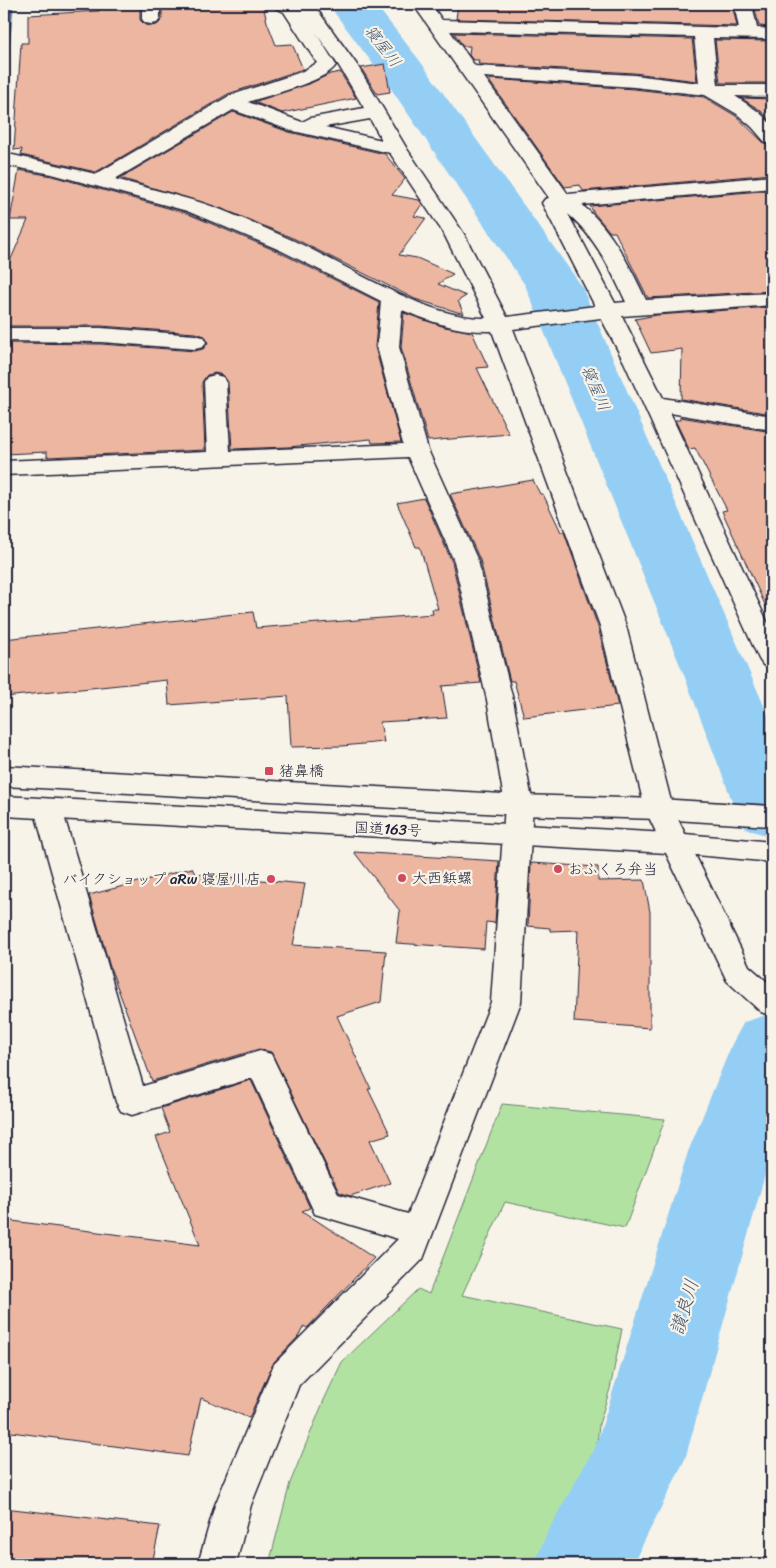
<svg xmlns="http://www.w3.org/2000/svg" width="776" height="1568" viewBox="0 0 776 1568" font-family="Sriracha,'Klee One',sans-serif">
  <style>
    .green { fill: #b2e2a1; stroke: #6a826e }
    .lines { fill: none; stroke-linecap: round; stroke-linejoin: round }
    .stream { fill: #6689aa; fill-rule: evenodd }
    .river { fill: #94cef4; fill-rule: evenodd }
    .building { fill: #ecb6a1; stroke: #22223b }
    .minor-casing { stroke: #22223b; stroke-width: 3 }
    .highway-casing { stroke: #22223b; stroke-width: 3 }
    .minor { fill: #f7f3e8; fill-rule: evenodd }
    .highway { fill: #f7f3e8; fill-rule: evenodd }
    .poi-dot { fill: #d1495b; stroke: #f7f3e8; stroke-width: 2 }
    .labels { text-anchor: middle; dominant-baseline: central; stroke-width: 4.5; stroke-linejoin: round; paint-order: stroke }
    .poi-label { font-size: 15px; fill: #22223b; stroke: #f7f3e8; text-anchor: start }
    .street-label { font-size: 15px; fill: #22223b; stroke: #f7f3e8 }
    .water-label { font-size: 16px; font-style: italic; fill: #445672; stroke: #f7f3e8 }
    .near-water-label { font-size: 19px; font-style: italic; fill: #445672; stroke: #f7f3e8 }
  </style>
  <rect width="100%" height="100%" fill="#f7f3e8"/>
  <filter id="ink" filterUnits="userSpaceOnUse"><feTurbulence type="fractalNoise" baseFrequency=".02" numOctaves="2"/><feDisplacementMap in="SourceGraphic" scale="10" xChannelSelector="R" yChannelSelector="G"/><feConvolveMatrix kernelMatrix="1 2 1 2 8 2 1 2 1" color-interpolation-filters="sRGB"/></filter>
  <g filter="url(#ink)">
    <path class="green" d="M 502,1104 L 665,1119 L 625,1228 L 505,1202 L 462,1295 L 622,1329 L 610,1389 L 599,1424 L 595,1464 L 542,1564 L 269,1564 L 290,1483 L 324,1400 L 342,1362 L 418,1289 L 429,1294 Z"/>
    <g class="lines">
      <path class="stream" d="M 6,4 L 14,4 L 8,61 L 4,63 L 4,28 Z"/>
      <g class="river">
        <path d="M 328,4 L 375,4 L 420,61 L 581,285 L 772,724 L 772,837 L 746,829 L 736,811 L 684,675 L 525,285 L 385,80 Z"/>
        <path d="M 772,1013 L 772,1150 L 685,1459 L 633,1564 L 534,1564 L 548,1531 L 596,1445 L 688,1152 L 732,1044 L 744,1022 Z"/>
      </g>
    </g>
    <g class="building">
      <path d="M 98,4 L 133,4 L 133,6 L 140,6 L 140,20 L 145,25 L 151,26 L 157,25 L 162,20 L 162,4 L 263,5 L 267,22 L 276,45 L 292,44 L 303,69 L 228,94 L 96,172 L 21,155 L 22,149 L 14,150 L 21,43 L 28,43 L 28,15 L 99,11 Z"/>
      <path d="M 458,4 L 632,6 L 632,4 L 732,4 L 737,26 L 456,19 Z"/>
      <path d="M 754,4 L 772,4 L 772,27 L 759,26 Z"/>
      <path d="M 454,33 L 692,39 L 697,81 L 634,73 L 478,64 L 479,60 L 473,60 L 469,55 L 470,46 L 463,46 Z"/>
      <path d="M 715,40 L 772,41 L 772,83 L 720,83 Z"/>
      <path d="M 385,64 L 390,92 L 377,94 L 361,68 Z"/>
      <path d="M 340,72 L 356,98 L 282,113 L 254,102 L 309,84 L 330,74 Z"/>
      <path d="M 490,79 L 634,89 L 704,97 L 736,116 L 764,143 L 772,146 L 772,174 L 583,191 L 580,185 L 565,187 L 490,82 Z"/>
      <path d="M 741,98 L 772,99 L 772,123 L 760,110 Z"/>
      <path d="M 233,112 L 289,132 L 385,154 L 405,179 L 392,195 L 419,200 L 422,204 L 414,216 L 426,218 L 399,255 L 417,258 L 453,274 L 438,284 L 466,296 L 458,301 L 464,314 L 415,299 L 295,239 L 223,209 L 120,178 Z"/>
      <path d="M 19,170 L 52,176 L 186,213 L 279,252 L 379,302 L 375,347 L 401,442 L 372,443 L 371,439 L 288,447 L 232,449 L 228,382 L 223,375 L 215,373 L 207,375 L 202,382 L 205,450 L 47,457 L 47,452 L 4,454 L 4,343 L 101,344 L 195,351 L 203,349 L 208,343 L 205,336 L 195,333 L 101,326 L 4,326 L 4,275 L 28,220 L 10,220 Z"/>
      <path d="M 772,190 L 772,291 L 648,298 L 615,232 L 610,232 L 594,213 L 590,206 Z"/>
      <path d="M 772,307 L 772,414 L 681,399 L 682,349 L 651,353 L 635,319 L 657,315 Z"/>
      <path d="M 404,313 L 445,327 L 472,332 L 488,367 L 477,368 L 509,434 L 428,441 L 401,347 Z"/>
      <path d="M 680,417 L 772,432 L 772,620 L 722,511 L 727,510 L 695,448 L 689,449 L 675,420 L 680,420 Z"/>
      <path d="M 533,480 L 540,494 L 543,494 L 561,532 L 564,532 L 598,627 L 618,706 L 524,717 L 514,681 L 510,681 L 480,560 L 450,494 Z"/>
      <path d="M 424,498 L 452,562 L 481,683 L 442,686 L 447,718 L 380,722 L 384,742 L 342,746 L 291,747 L 288,696 L 169,705 L 167,680 L 4,697 L 4,639 L 253,612 L 256,628 L 433,614 L 432,609 L 438,609 L 420,547 L 416,547 L 397,503 Z"/>
      <path d="M 354,852 L 499,861 L 495,923 L 486,922 L 484,949 L 396,943 L 400,911 Z"/>
      <path d="M 531,863 L 598,867 L 598,881 L 644,880 L 650,912 L 650,1028 L 574,1022 L 578,930 L 550,931 L 550,928 L 528,926 Z"/>
      <path d="M 192,868 L 195,874 L 305,884 L 293,945 L 386,951 L 381,1002 L 337,1016 L 371,1089 L 368,1089 L 390,1134 L 370,1140 L 390,1183 L 350,1196 L 339,1192 L 271,1052 L 259,1049 L 152,1081 L 110,967 L 89,895 Z"/>
      <path d="M 251,1080 L 310,1208 L 302,1211 L 374,1258 L 307,1328 L 304,1326 L 298,1337 L 273,1363 L 249,1418 L 201,1398 L 188,1456 L 4,1431 L 4,1220 L 200,1245 L 156,1137 L 170,1132 L 161,1108 Z"/>
      <path d="M 4,1508 L 160,1526 L 152,1564 L 4,1564 Z"/>
    </g>
    <g class="lines">
      <defs>
        <g id="minor">
          <path d="M 142,4 L 160,4 L 160,19 L 157,23 L 151,24 L 145,23 L 142,19 Z"/>
          <path d="M 273,4 L 313,4 L 357,65 L 407,149 L 464,234 L 507,317 L 595,306 L 542,203 L 545,199 L 549,198 L 413,4 L 431,4 L 442,20 L 739,28 L 734,4 L 752,4 L 757,28 L 772,29 L 772,39 L 713,38 L 718,85 L 772,85 L 772,97 L 735,96 L 759,112 L 772,125 L 772,144 L 765,142 L 752,127 L 737,114 L 705,95 L 634,87 L 484,77 L 568,194 L 772,176 L 772,188 L 582,205 C 612,230 630,266 646,300 L 772,293 L 772,305 L 622,316 L 663,398 L 772,416 L 772,430 L 670,413 L 772,632 L 772,668 L 763,665 L 759,659 L 624,362 L 601,318 L 513,329 L 626,626 L 673,809 L 749,966 L 772,986 L 772,1016 L 761,1012 L 727,981 L 645,809 L 600,626 L 492,331 C 458,332 432,322 402,310 L 399,347 L 428,450 L 478,561 L 513,700 L 533,805 L 521,1002 L 423,1259 L 299,1385 L 251,1505 L 236,1564 L 198,1564 L 215,1505 L 274,1364 L 398,1239 L 315,1214 L 252,1078 L 132,1115 L 121,1111 L 116,1102 L 34,809 L 38,802 L 48,799 L 58,802 L 62,809 L 143,1086 L 260,1051 L 271,1054 L 338,1194 L 408,1214 L 491,1002 L 505,805 L 487,700 L 454,561 L 408,457 L 4,475 L 4,461 L 207,452 L 204,382 L 207,377 L 215,375 L 223,377 L 226,382 L 230,451 L 403,444 L 377,347 L 381,301 L 280,250 L 187,211 L 52,174 L 4,165 L 4,153 L 96,174 L 229,96 L 301,72 L 317,63 L 284,12 L 276,8 ZM 450,31 L 694,37 L 699,83 L 634,75 L 475,66 ZM 316,33 L 339,66 L 364,108 L 310,118 L 302,122 L 248,102 C 268,95 325,82 336,65 ZM 233,110 L 289,130 L 390,153 L 444,234 L 486,318 C 429,320 347,265 294,241 C 264,228 230,212 199,202 C 172,194 143,187 115,179 ZM 370,119 L 382,140 L 325,127 ZM 568,214 C 596,238 611,270 626,302 L 615,303 Z"/>
          <path d="M 4,328 L 101,328 L 195,335 L 203,337 L 206,342 L 203,347 L 195,349 L 101,342 L 4,341 Z"/>
        </g>
        <g id="highway">
          <path d="M 4,766 L 519,795 L 659,799 L 772,806 L 772,826 L 659,819 L 519,815 L 4,786 Z"/>
          <path d="M 4,796 L 685,834 L 772,842 L 772,862 L 685,854 L 4,816 Z"/>
        </g>
      </defs>
      <use href="#minor" class="minor-casing"/>
      <use href="#highway" class="highway-casing"/>
      <use href="#minor" class="minor"/>
      <use href="#highway" class="highway"/>
    </g>
  </g>
  <g class="poi-dot">
    <rect x="264" y="766" width="10" height="10" rx="2.5"/>
    <circle cx="558" cy="869" r="5"/>
    <circle cx="402" cy="878" r="5"/>
    <circle cx="271" cy="879" r="5"/>
  </g>
  <g class="labels">
    <g class="poi-label">
      <text x="279" y="771">猪鼻橋</text>
      <text x="568" y="869">おふくろ弁当</text>
      <text x="412" y="878">大西鋲螺</text>
      <text x="261" y="879" text-anchor="end">バイクショップ aRw 寝屋川店</text>
    </g>
    <g class="street-label">
      <text transform="translate(388 829) rotate(3)">国道163号</text>
    </g>
    <g class="water-label">
      <text transform="translate(383 46) rotate(52)">寝屋川</text>
      <text transform="translate(596 388) rotate(67)">寝屋川</text>
    </g>
    <g class="near-water-label">
      <text transform="translate(684 1307) rotate(-73)">讃良川</text>
    </g>
  </g>
  <rect width="776" height="1568" fill="none" stroke="#f7f3e8" stroke-width="20"/>
  <rect x="10" y="10" width="756" height="1548" fill="none" stroke="#22223b" stroke-width="2" filter="url(#ink)"/>
</svg>
